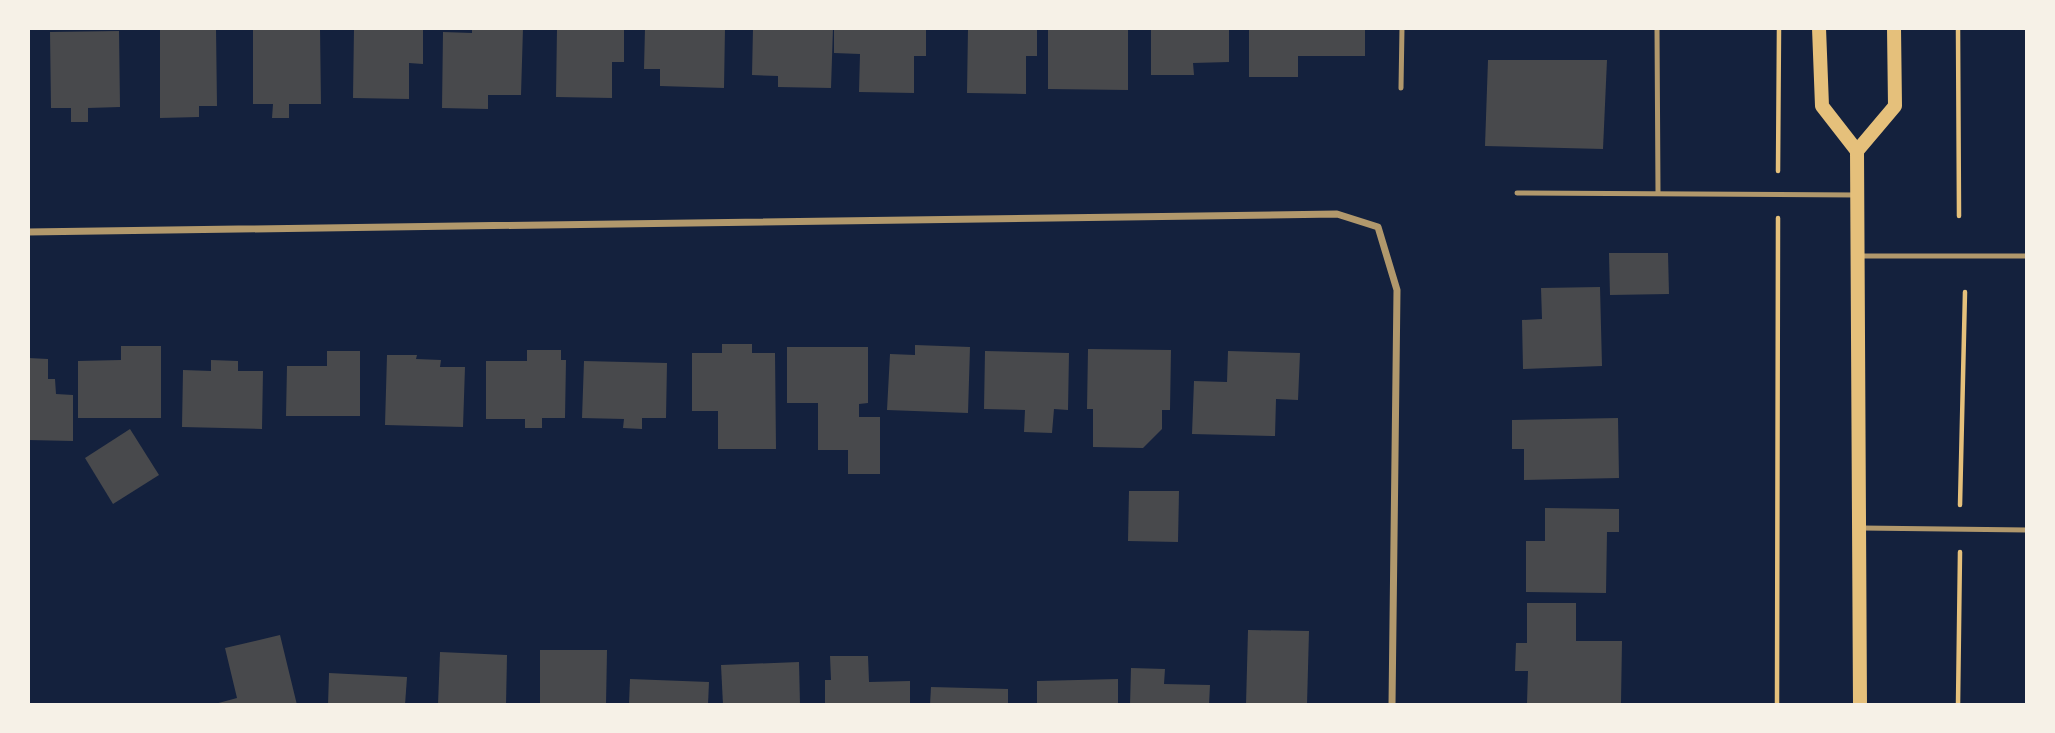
<svg xmlns="http://www.w3.org/2000/svg" width="2055" height="733" viewBox="0 0 2055 733" font-family="'Fira Sans',sans-serif">
  <style>
    .building { fill: #48494c }
    .lines { fill: none; stroke-linecap: round; stroke-linejoin: round }
    .path { stroke: #e5c07b; stroke-width: 4.5 }
    .service { stroke: #b1986c; stroke-width: 5 }
    .minor { stroke: #b1986c; stroke-width: 7 }
    .secondary { stroke: #e5c07b; stroke-width: 14 }
  </style>
  <rect width="100%" height="100%" fill="#14213d"/>
  <g class="building">
    <path d="M 160,28 L 216,28 L 217,106 L 199,106 L 199,117 L 160,118 Z"/>
    <path d="M 253,28 L 320,28 L 321,104 L 289,104 L 289,118 L 272,118 L 273,104 L 253,104 Z"/>
    <path d="M 354,28 L 423,28 L 423,64 L 409,63 L 409,99 L 353,98 Z"/>
    <path d="M 472,28 L 523,28 L 521,95 L 488,95 L 488,109 L 442,108 L 443,32 L 472,33 Z"/>
    <path d="M 557,28 L 624,28 L 624,62 L 612,62 L 612,98 L 556,97 Z"/>
    <path d="M 645,28 L 725,28 L 724,88 L 660,86 L 660,69 L 644,69 Z"/>
    <path d="M 753,28 L 833,28 L 831,88 L 778,87 L 778,76 L 752,75 Z"/>
    <path d="M 834,28 L 926,28 L 926,56 L 914,56 L 914,93 L 859,92 L 860,54 L 834,53 Z"/>
    <path d="M 968,28 L 1037,28 L 1037,56 L 1026,56 L 1026,94 L 967,93 Z"/>
    <path d="M 1048,28 L 1128,28 L 1128,90 L 1048,89 Z"/>
    <path d="M 1151,28 L 1229,28 L 1229,62 L 1193,63 L 1194,75 L 1151,75 Z"/>
    <path d="M 1249,28 L 1365,28 L 1365,56 L 1298,56 L 1298,77 L 1249,77 Z"/>
    <path d="M 119,31 L 120,107 L 88,108 L 88,122 L 71,122 L 71,108 L 51,108 L 50,32 Z"/>
    <path d="M 1488,60 L 1607,60 L 1603,149 L 1485,146 Z"/>
    <path d="M 1609,253 L 1668,253 L 1669,294 L 1610,295 Z"/>
    <path d="M 1600,287 L 1602,366 L 1523,369 L 1522,320 L 1542,319 L 1541,288 Z"/>
    <path d="M 722,344 L 752,344 L 752,353 L 775,353 L 776,449 L 718,449 L 718,411 L 692,411 L 692,353 L 722,353 Z"/>
    <path d="M 915,345 L 970,347 L 968,413 L 887,410 L 890,354 L 915,355 Z"/>
    <path d="M 121,346 L 161,346 L 161,418 L 78,418 L 78,361 L 121,360 Z"/>
    <path d="M 787,347 L 868,347 L 868,403 L 859,404 L 859,417 L 880,417 L 880,474 L 848,474 L 848,450 L 818,450 L 818,403 L 787,403 Z"/>
    <path d="M 1088,349 L 1171,350 L 1170,410 L 1162,410 L 1162,429 L 1143,448 L 1093,447 L 1093,409 L 1087,409 Z"/>
    <path d="M 527,350 L 561,350 L 561,360 L 566,360 L 565,418 L 542,418 L 542,428 L 525,428 L 525,419 L 486,419 L 486,361 L 527,361 Z"/>
    <path d="M 327,351 L 360,351 L 360,416 L 286,416 L 287,366 L 327,366 Z"/>
    <path d="M 985,351 L 1069,353 L 1068,410 L 1054,409 L 1052,433 L 1024,432 L 1025,410 L 984,409 Z"/>
    <path d="M 1228,351 L 1300,353 L 1298,400 L 1276,399 L 1275,436 L 1192,434 L 1194,381 L 1227,382 Z"/>
    <path d="M 387,355 L 417,355 L 416,359 L 441,360 L 440,367 L 465,367 L 463,427 L 385,425 Z"/>
    <path d="M 28,358 L 48,359 L 48,379 L 55,379 L 56,394 L 73,395 L 73,441 L 28,440 Z"/>
    <path d="M 211,360 L 238,361 L 238,371 L 263,371 L 262,429 L 182,427 L 183,370 L 211,371 Z"/>
    <path d="M 584,361 L 667,363 L 666,418 L 642,418 L 642,429 L 623,428 L 624,419 L 582,418 Z"/>
    <path d="M 1618,418 L 1619,478 L 1524,480 L 1524,449 L 1512,449 L 1512,420 Z"/>
    <path d="M 130,429 L 159,475 L 113,504 L 85,458 Z"/>
    <path d="M 1129,491 L 1179,491 L 1178,542 L 1128,541 Z"/>
    <path d="M 1545,508 L 1619,509 L 1619,532 L 1607,532 L 1606,593 L 1526,592 L 1526,541 L 1545,541 Z"/>
    <path d="M 1527,603 L 1576,603 L 1576,641 L 1622,641 L 1621,703 L 1527,703 L 1528,671 L 1515,671 L 1516,643 L 1527,643 Z"/>
    <path d="M 1248,630 L 1309,631 L 1307,705 L 1246,705 Z"/>
    <path d="M 280,635 L 297,705 L 211,705 L 237,698 L 225,648 Z"/>
    <path d="M 540,650 L 607,650 L 606,705 L 540,705 Z"/>
    <path d="M 440,652 L 507,655 L 506,705 L 438,705 Z"/>
    <path d="M 830,656 L 868,656 L 869,682 L 910,681 L 910,705 L 825,705 L 825,680 L 831,680 Z"/>
    <path d="M 799,662 L 800,705 L 723,705 L 721,665 Z"/>
    <path d="M 1131,668 L 1165,669 L 1164,684 L 1210,685 L 1209,705 L 1130,705 Z"/>
    <path d="M 329,673 L 407,677 L 405,705 L 328,705 Z"/>
    <path d="M 630,679 L 709,682 L 708,705 L 629,705 Z"/>
    <path d="M 1118,679 L 1118,705 L 1037,705 L 1037,681 Z"/>
    <path d="M 931,687 L 1008,689 L 1008,705 L 930,705 Z"/>
  </g>
  <g class="lines">
    <g class="path">
      <path d="M 1958,28 L 1959,216"/>
      <path d="M 1778,171 L 1779,28"/>
      <path d="M 1960,505 L 1965,292"/>
      <path d="M 1777,705 L 1778,218"/>
      <path d="M 1958,705 L 1960,552"/>
    </g>
    <g class="service">
      <path d="M 1657,28 L 1658,193"/>
      <path d="M 1401,88 L 1402,28"/>
      <path d="M 1517,193 L 1857,195"/>
      <path d="M 1860,256 L 2027,256"/>
      <path d="M 1862,528 L 2027,530"/>
    </g>
    <path class="minor" d="M 28,232 L 1337,214 L 1378,227 L 1397,290 L 1392,705"/>
    <g class="secondary">
      <path d="M 1819,28 L 1822,106 L 1857,151 L 1860,705"/>
      <path d="M 1857,151 L 1895,106 L 1894,28"/>
    </g>
  </g>
  <rect width="2055" height="733" fill="none" stroke="#f6f1e7" stroke-width="60"/>
</svg>
